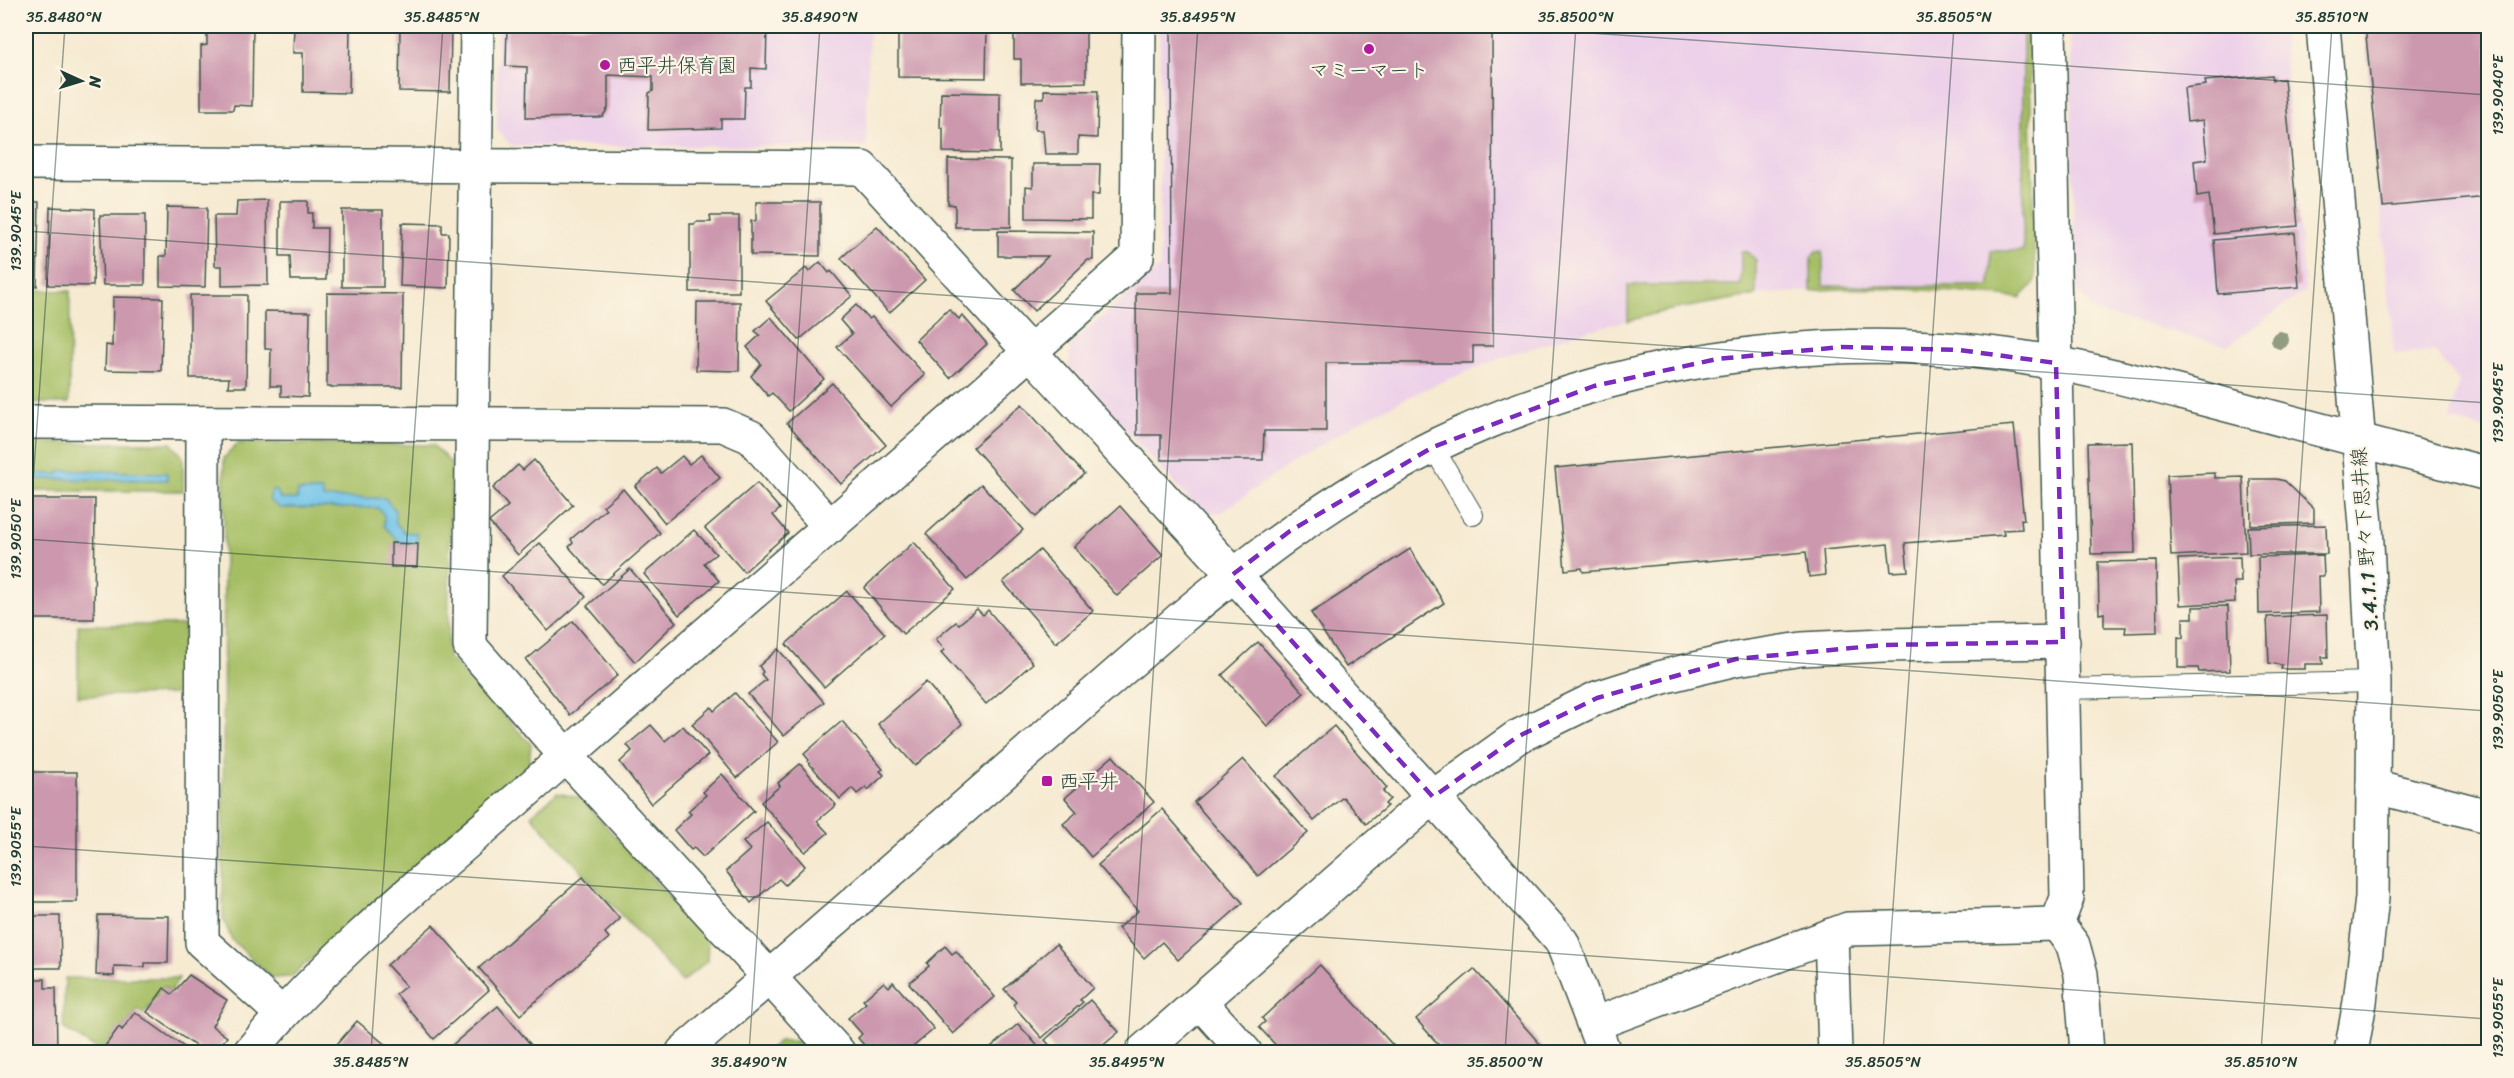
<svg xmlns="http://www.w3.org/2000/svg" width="2514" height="1078" viewBox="0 0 2514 1078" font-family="Sriracha,'Klee One',sans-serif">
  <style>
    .built { fill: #edd0e9 }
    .green { fill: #a5be64; stroke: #627e4c; stroke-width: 1.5 }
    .water { fill: #6dc2e9; stroke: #46808e; stroke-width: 1.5 }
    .building { fill: #cc98ae }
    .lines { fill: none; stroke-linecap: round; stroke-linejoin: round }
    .lane-casing { stroke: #3f574c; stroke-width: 22 }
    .street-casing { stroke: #3f574c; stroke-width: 36 }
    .secondary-casing { stroke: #3f574c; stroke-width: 36 }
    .lane { stroke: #fff; stroke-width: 20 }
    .street { stroke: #fff; stroke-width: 33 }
    .secondary { stroke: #fff; stroke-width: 33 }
    .tree { fill: #929c81 }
    .marked { fill: none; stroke: #7b2cbf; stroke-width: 4.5; stroke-dasharray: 12 8; stroke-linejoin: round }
    .ticks { fill: none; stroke: #1f3d34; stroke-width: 1.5; stroke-opacity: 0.45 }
    .poi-dot { fill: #b5179e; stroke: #fcf5e5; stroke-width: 2 }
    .labels { text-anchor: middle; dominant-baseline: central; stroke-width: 4.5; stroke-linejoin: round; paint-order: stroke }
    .poi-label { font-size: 20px; fill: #1f3d34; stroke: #fcf5e5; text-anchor: start }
    .street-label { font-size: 20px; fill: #1f3d34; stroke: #fcf5e5 }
    .neatline { fill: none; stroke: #1f3d34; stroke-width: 2 }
    .ticks-label { font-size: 15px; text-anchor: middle; fill: #1f3d34 }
  </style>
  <rect width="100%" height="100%" fill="#fcf5e5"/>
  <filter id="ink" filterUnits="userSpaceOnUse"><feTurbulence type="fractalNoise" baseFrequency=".0167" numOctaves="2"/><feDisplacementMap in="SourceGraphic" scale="12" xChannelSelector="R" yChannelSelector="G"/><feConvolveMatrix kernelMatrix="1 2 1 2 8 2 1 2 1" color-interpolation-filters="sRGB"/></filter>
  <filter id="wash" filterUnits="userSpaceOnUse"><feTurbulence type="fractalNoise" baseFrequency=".008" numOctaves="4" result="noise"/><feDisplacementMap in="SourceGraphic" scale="24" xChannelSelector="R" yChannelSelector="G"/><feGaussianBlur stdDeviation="1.35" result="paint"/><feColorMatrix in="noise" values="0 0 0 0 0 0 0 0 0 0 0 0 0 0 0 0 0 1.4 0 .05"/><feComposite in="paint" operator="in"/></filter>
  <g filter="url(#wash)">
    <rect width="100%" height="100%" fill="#f6ead1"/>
    <g class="built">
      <path d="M 497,26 L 869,26 L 866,146 L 512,146 L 497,130 Z"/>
      <path d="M 1160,26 L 2029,26 L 2035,283 L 2020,298 L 1918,289 L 1870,287 L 1752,295 L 1665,311 L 1578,333 L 1490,362 L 1423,390 L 1356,423 L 1289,465 L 1220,513 L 1200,511 L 1069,367 L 1070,344 L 1160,267 Z"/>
      <path d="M 2070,26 L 2282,26 L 2305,291 L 2227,346 L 2095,312 L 2075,287 Z"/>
      <path d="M 2364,26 L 2488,26 L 2488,430 L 2450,420 L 2459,381 L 2434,351 L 2394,354 Z"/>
    </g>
    <g class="green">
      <path d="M 2023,26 L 2029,26 L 2035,283 L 2020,298 C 1950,291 1881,285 1811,291 L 1811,258 L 1816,252 L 1823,251 L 1823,286 L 1990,286 L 1991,251 L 2023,251 Z"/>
      <path d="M 1741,252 L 1747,252 L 1756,260 L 1756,295 L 1665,311 L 1628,321 L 1628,285 L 1741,285 Z"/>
      <path d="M 26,290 L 70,291 L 69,403 L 26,403 Z"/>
      <path d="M 26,443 L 171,443 L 183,457 L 183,491 L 26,491 Z"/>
      <path d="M 238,443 L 433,445 L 451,463 L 448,657 L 531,744 L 529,764 L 291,977 L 272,978 L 232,940 L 223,918 L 224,458 Z"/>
      <path d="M 78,625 L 184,625 L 183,694 L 78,696 Z"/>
      <path d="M 557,793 L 581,798 L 708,941 L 707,961 L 682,982 L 531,815 Z"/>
      <path d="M 65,978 L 179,978 L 171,991 L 163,986 L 144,1014 L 137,1010 L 122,1030 L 119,1028 L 101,1052 L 63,1028 Z"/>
      <path d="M 779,1041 L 803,1041 L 813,1052 L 766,1052 Z"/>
    </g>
    <g class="water">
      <path d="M 60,470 L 167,473 L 167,480 L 26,479 L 26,474 L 59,474 Z"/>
      <path d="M 272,490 L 278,492 L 280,499 L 297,499 L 298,491 L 322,491 L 323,498 L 385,498 L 395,510 L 395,522 L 404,532 L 417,533 L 417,543 L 400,543 L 384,526 L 384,515 L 378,508 L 280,508 L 269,500 Z"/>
    </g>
    <g id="blocks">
      <g class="building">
        <path d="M 207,26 L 253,26 L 252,106 L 234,105 L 233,110 L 201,110 L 201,46 L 207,45 Z"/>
        <path d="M 294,26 L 350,26 L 349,93 L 303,92 L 303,53 L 293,53 Z"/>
        <path d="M 400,26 L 451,26 L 450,92 L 399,91 Z"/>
        <path d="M 507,26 L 767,26 L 766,69 L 751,68 L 751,87 L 745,87 L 744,119 L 721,119 L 721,128 L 648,130 L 649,93 L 653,91 L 653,77 L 608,75 L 608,108 L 603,116 L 599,117 L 526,118 L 527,67 L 506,66 Z"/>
        <path d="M 898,26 L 987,26 L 986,78 L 898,77 Z"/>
        <path d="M 1171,26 L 1516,26 L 1516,29 L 1492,28 L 1493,346 L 1473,346 L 1473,363 L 1326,363 L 1326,431 L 1264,431 L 1263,460 L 1161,460 L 1161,435 L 1137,435 L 1136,293 L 1172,293 Z"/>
        <path d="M 2365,26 L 2488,26 L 2488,197 L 2383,207 Z"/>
        <path d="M 1020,27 L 1086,27 L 1086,82 L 1021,83 L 1021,59 L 1014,59 L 1014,33 L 1020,33 Z"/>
        <path d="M 2272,75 L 2273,80 L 2284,79 L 2298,226 L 2214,234 L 2209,195 L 2197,197 L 2194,161 L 2207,159 L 2203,120 L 2187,122 L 2184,88 L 2206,85 L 2205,81 Z"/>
        <path d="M 1044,90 L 1098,91 L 1097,138 L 1078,137 L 1078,154 L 1045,154 L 1043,130 L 1035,130 L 1036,98 L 1044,98 Z"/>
        <path d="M 941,92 L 1000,93 L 1000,153 L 943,152 L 943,128 L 940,128 Z"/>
        <path d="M 948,159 L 1011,160 L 1011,227 L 955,227 L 955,205 L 948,204 Z"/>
        <path d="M 1033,164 L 1100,164 L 1099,195 L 1091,195 L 1091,219 L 1026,218 L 1026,186 L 1033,187 Z"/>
        <path d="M 267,200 L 268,285 L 222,286 L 222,266 L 215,266 L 214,216 L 236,216 L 237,201 Z"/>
        <path d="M 280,201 L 308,201 L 308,213 L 312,213 L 312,228 L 327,228 L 326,280 L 291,280 L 290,256 L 280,256 Z"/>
        <path d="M 26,202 L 39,202 L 37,286 L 26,286 Z"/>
        <path d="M 756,202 L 820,202 L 820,256 L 751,255 L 751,221 L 756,221 Z"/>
        <path d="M 50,207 L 95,209 L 93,286 L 48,285 Z"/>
        <path d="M 167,207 L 207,208 L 205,287 L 160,286 L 160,256 L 166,256 Z"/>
        <rect x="342" y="210" width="41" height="77"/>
        <path d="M 100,215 L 145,215 L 145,285 L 103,285 Z"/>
        <path d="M 710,216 L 739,216 L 739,292 L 690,292 L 690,224 L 695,224 L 696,222 L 711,222 Z"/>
        <path d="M 402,223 L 442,224 L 442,233 L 449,233 L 448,288 L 400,286 Z"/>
        <path d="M 877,226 L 925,280 L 889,313 L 841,258 Z"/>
        <path d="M 998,231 L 1093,232 L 1093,260 L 1088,260 L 1034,311 L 1014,290 L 1048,256 L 998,256 Z"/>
        <path d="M 2295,233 L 2299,287 L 2218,294 L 2214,240 Z"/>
        <path d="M 820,262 L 829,273 L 831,271 L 852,296 L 799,340 L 766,301 L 806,268 L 809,272 Z"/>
        <path d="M 327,293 L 403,294 L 402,387 L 327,387 Z"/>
        <path d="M 190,295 L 247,295 L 246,387 L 228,387 L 229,378 L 190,378 Z"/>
        <path d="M 113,297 L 163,298 L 161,371 L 105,370 L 106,345 L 112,346 Z"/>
        <path d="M 697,302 L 740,302 L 739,371 L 696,370 Z"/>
        <path d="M 856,305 L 869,319 L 872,317 L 925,375 L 891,407 L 837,347 L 852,334 L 840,320 Z"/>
        <path d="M 949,309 L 959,319 L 962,315 L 987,344 L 950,378 L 916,340 Z"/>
        <path d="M 265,311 L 310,312 L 308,397 L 281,396 L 281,386 L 270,386 L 271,349 L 265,349 Z"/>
        <path d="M 771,317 L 824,379 L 789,411 L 772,393 L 768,396 L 751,376 L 761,364 L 747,347 L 760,335 L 755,331 Z"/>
        <path d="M 832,383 L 886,445 L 841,484 L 787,423 Z"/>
        <path d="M 1022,404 L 1084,474 L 1036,517 L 973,447 Z"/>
        <path d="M 2014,425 L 2024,520 L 2021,519 L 2022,529 L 2003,530 L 2004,535 L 1905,543 L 1908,571 L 1891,572 L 1888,544 L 1823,550 L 1825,575 L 1809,577 L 1806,552 L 1583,572 L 1582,568 L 1565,570 L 1555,468 Z"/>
        <path d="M 2132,442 L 2135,553 L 2091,554 L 2088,443 Z"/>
        <path d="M 701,455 L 720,478 L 665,523 L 635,486 L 657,468 L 661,473 L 682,456 L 689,464 Z"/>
        <path d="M 534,460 L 573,505 L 518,555 L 489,522 L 508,506 L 493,488 L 518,465 L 523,470 Z"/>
        <path d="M 2215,473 L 2215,478 L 2243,477 L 2246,552 L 2171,556 L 2167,475 Z"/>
        <path d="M 2250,479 L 2276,479 L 2285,481 L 2314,509 L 2314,523 L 2251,525 Z"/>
        <path d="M 757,483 L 780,509 L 773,515 L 788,533 L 744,572 L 705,528 Z"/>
        <path d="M 981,484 L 1023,530 L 967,580 L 926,534 Z"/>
        <path d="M 623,489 L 660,533 L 602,584 L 569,547 L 573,543 L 571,539 L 606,509 L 603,506 Z"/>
        <path d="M 26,499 L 95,499 L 94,619 L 26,619 Z"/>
        <path d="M 1120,506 L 1163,555 L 1117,596 L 1074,547 Z"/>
        <path d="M 2326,525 L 2327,554 L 2249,554 L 2248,527 Z"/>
        <path d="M 694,530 L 716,554 L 704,563 L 719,581 L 679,615 L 644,574 Z"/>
        <path d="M 914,542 L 955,589 L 903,634 L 864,588 Z"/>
        <path d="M 391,543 L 418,544 L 417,567 L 391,567 Z"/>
        <path d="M 540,543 L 586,597 L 548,631 L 502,576 Z"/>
        <path d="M 1410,549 L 1444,603 L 1346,667 L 1311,613 Z"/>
        <path d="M 1040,550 L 1093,611 L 1056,643 L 1003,582 Z"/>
        <path d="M 2323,555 L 2324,576 L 2318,576 L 2319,612 L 2259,614 L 2258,557 Z"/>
        <path d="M 2240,557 L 2241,582 L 2234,582 L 2235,602 L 2180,605 L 2178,559 Z"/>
        <path d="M 2156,561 L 2157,632 L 2125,633 L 2126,627 L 2104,627 L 2104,613 L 2099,614 L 2098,562 Z"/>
        <path d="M 630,569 L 676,622 L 635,662 L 587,606 Z"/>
        <path d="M 847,591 L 885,634 L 824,687 L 786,644 Z"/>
        <path d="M 2228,606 L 2230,671 L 2199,672 L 2198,668 L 2178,668 L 2178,637 L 2183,638 L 2183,618 L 2193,618 L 2193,607 Z"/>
        <path d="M 977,609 L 983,615 L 988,610 L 1033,663 L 986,704 L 941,652 L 945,650 L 936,639 L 956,622 L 959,624 Z"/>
        <path d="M 2327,615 L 2328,657 L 2322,657 L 2323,664 L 2305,664 L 2305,669 L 2281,669 L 2282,665 L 2269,663 L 2267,617 Z"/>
        <path d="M 573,621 L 618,675 L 570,715 L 526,660 Z"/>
        <path d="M 1258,642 L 1304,693 L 1267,726 L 1222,675 Z"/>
        <path d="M 778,649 L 824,702 L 784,736 L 748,694 L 766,680 L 761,674 L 763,672 L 759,666 Z"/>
        <path d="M 926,682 L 962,724 L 915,766 L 878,724 Z"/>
        <path d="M 735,693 L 778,742 L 737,778 L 692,724 L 711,707 L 714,711 Z"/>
        <path d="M 842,721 L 883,769 L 880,771 L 884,775 L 868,790 L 866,787 L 857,794 L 852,788 L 840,799 L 808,762 L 809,760 L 804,754 Z"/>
        <path d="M 651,725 L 665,741 L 683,726 L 708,755 L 651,804 L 620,762 L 632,751 L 627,745 Z"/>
        <path d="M 1334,726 L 1387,788 L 1383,792 L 1390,799 L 1385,804 L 1387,806 L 1366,824 L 1343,797 L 1314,821 L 1276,776 Z"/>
        <path d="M 1113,756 L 1154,802 L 1091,857 L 1063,824 L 1077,812 L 1065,798 Z"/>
        <path d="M 1243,759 L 1308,833 L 1258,876 L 1194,802 Z"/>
        <path d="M 800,764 L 836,805 L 817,821 L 828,833 L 805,852 L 761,802 L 780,786 L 778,783 Z"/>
        <rect x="26" y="772" width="51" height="130"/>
        <path d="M 722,774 L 754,811 L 703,857 L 694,848 L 691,850 L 674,830 L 691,814 L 688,811 L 706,795 L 703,792 Z"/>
        <path d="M 1162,809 L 1243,903 L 1178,960 L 1162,942 L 1144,958 L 1118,928 L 1138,911 L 1098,865 Z"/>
        <path d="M 767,822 L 805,866 L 785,885 L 779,879 L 751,903 L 726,871 L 750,850 L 743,842 Z"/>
        <path d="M 583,877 L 620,919 L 605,933 L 609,938 L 520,1015 L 479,968 Z"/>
        <path d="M 98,915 L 169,916 L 168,963 L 145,963 L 145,967 L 114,966 L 114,976 L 96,975 Z"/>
        <path d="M 26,916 L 60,916 L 61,968 L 26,968 Z"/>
        <path d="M 433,925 L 489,990 L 434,1039 L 396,994 L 406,986 L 387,965 Z"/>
        <path d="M 1056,944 L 1093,988 L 1080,1000 L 1083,1002 L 1042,1038 L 1013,1005 L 1016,1002 L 1004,989 Z"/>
        <path d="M 945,946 L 952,954 L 956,951 L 995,997 L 953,1034 L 909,983 L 929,966 L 927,963 Z"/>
        <path d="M 1320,965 L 1399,1052 L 1282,1052 L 1259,1027 L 1265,1022 L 1262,1018 Z"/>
        <path d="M 1474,969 L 1547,1052 L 1445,1052 L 1416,1019 Z"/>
        <path d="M 189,975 L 227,1000 L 212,1026 L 227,1037 L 215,1052 L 204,1052 L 147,1012 L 164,988 L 172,994 Z"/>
        <path d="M 26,979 L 45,979 L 45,988 L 56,988 L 57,1052 L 26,1052 Z"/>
        <path d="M 884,982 L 889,987 L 893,982 L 934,1029 L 907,1052 L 870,1052 L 858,1038 L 862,1034 L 848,1018 L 866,1003 L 863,1000 Z"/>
        <path d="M 1090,1000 L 1119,1032 L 1095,1052 L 1056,1052 L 1045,1040 Z"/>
        <path d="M 498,1006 L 537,1052 L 444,1052 Z"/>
        <path d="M 135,1012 L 191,1052 L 108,1052 L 103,1049 L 119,1027 L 122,1030 Z"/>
        <path d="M 357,1021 L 394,1052 L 330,1052 Z"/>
        <path d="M 1018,1024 L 1043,1052 L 985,1052 Z"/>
      </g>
    </g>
  </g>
  <g filter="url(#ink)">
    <use href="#blocks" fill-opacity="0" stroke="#3f574c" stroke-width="1.5"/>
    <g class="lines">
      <defs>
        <g id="lane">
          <path d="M 1433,447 L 1473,515"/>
          <path d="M 2063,689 L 2374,682"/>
        </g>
        <g id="street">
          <path d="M 477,26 C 476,232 471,439 470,646 L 566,756 L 838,1052"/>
          <path d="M 2049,26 L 2067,898 L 2057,924 L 2073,945 L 2081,974 L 2087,1052"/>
          <path d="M 26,163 L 862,168 L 1263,607 L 1562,942 L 1604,1052"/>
          <path d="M 26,422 L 723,425 L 751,437 L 830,527"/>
          <path d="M 203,423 L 202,942 L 282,1014"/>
          <path d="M 2373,786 L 2488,816"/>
          <path d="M 1831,935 L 1835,1052"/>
          <path d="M 1200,1002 L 1245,1052"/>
          <path d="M 1594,1024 L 1848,929 L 2057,924"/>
          <path d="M 250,1052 C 334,950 447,861 546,774 C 742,600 942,432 1137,257 L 1139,26"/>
          <path d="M 1142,1052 L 1433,797 L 1517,737 L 1597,698 L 1666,676 L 1736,659 L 1802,649 L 1883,645 L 2063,642"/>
        </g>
        <g id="secondary">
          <path d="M 2323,26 L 2366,525 L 2374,682 L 2372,898 L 2360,1002 L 2351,1052"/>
          <path d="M 683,1052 L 1180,619 C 1258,553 1341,492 1434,446 C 1608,362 1814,329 2006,355 C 2073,364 2139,382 2204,399 C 2299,424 2394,450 2488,474"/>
        </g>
      </defs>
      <use href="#lane" class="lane-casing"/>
      <use href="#street" class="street-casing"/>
      <use href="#secondary" class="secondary-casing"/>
      <use href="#lane" class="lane"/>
      <use href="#street" class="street"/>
      <use href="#secondary" class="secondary"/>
    </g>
    <circle class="tree" cx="2280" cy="340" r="9"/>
  </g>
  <path class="marked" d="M 1841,347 L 1959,350 L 2056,363 L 2063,642 L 1883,645 L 1736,659 L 1597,698 L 1517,737 L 1433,797 L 1232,575 L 1290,531 L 1433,447 L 1594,386 L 1717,359 Z"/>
  <path class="ticks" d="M 1489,26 L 2488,95M 26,231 L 2488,403M 26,539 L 2488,711M 26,583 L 65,26M 26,846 L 2488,1019M 371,1052 L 443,26M 749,1052 L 820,26M 1127,1052 L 1198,26M 1505,1052 L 1576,26M 1883,1052 L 1954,26M 2261,1052 L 2332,26"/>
  <g class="poi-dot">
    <circle cx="1369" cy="49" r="6"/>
    <circle cx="605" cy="65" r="6"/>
    <rect x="1041" y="775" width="12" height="12" rx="3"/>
  </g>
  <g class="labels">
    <g class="poi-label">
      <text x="617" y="65">西平井保育園</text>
      <text x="1369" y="70" text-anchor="middle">マミーマート</text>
      <text x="1059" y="781">西平井</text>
    </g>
    <g class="street-label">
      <text transform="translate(2365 539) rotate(-94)">3.4.1.1 野々下思井線</text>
    </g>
  </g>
  <rect width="2514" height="1078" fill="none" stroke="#fcf5e5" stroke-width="66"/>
  <g transform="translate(81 81) rotate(94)" stroke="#fcf5e5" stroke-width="4.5" paint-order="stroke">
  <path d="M0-4.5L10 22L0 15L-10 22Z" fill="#1f3d34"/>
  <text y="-9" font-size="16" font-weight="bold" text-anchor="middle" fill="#1f3d34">N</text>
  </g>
  <rect x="33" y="33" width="2448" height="1012" class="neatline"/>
  <g class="ticks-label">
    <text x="64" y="22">35.8480°N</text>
    <text x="442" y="22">35.8485°N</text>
    <text x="820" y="22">35.8490°N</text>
    <text x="1198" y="22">35.8495°N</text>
    <text x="1576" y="22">35.8500°N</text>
    <text x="1954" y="22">35.8505°N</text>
    <text x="2332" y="22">35.8510°N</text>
    <text transform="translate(2498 95) rotate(-90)" y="5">139.9040°E</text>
    <text transform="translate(16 231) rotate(-90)" y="5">139.9045°E</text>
    <text transform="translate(2498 403) rotate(-90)" y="5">139.9045°E</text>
    <text transform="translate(16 539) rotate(-90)" y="5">139.9050°E</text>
    <text transform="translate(2498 710) rotate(-90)" y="5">139.9050°E</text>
    <text transform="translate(16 847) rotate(-90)" y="5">139.9055°E</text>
    <text transform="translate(2498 1018) rotate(-90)" y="5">139.9055°E</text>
    <text x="371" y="1067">35.8485°N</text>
    <text x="749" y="1067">35.8490°N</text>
    <text x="1127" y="1067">35.8495°N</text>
    <text x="1505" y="1067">35.8500°N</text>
    <text x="1883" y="1067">35.8505°N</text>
    <text x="2261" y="1067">35.8510°N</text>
  </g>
</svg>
